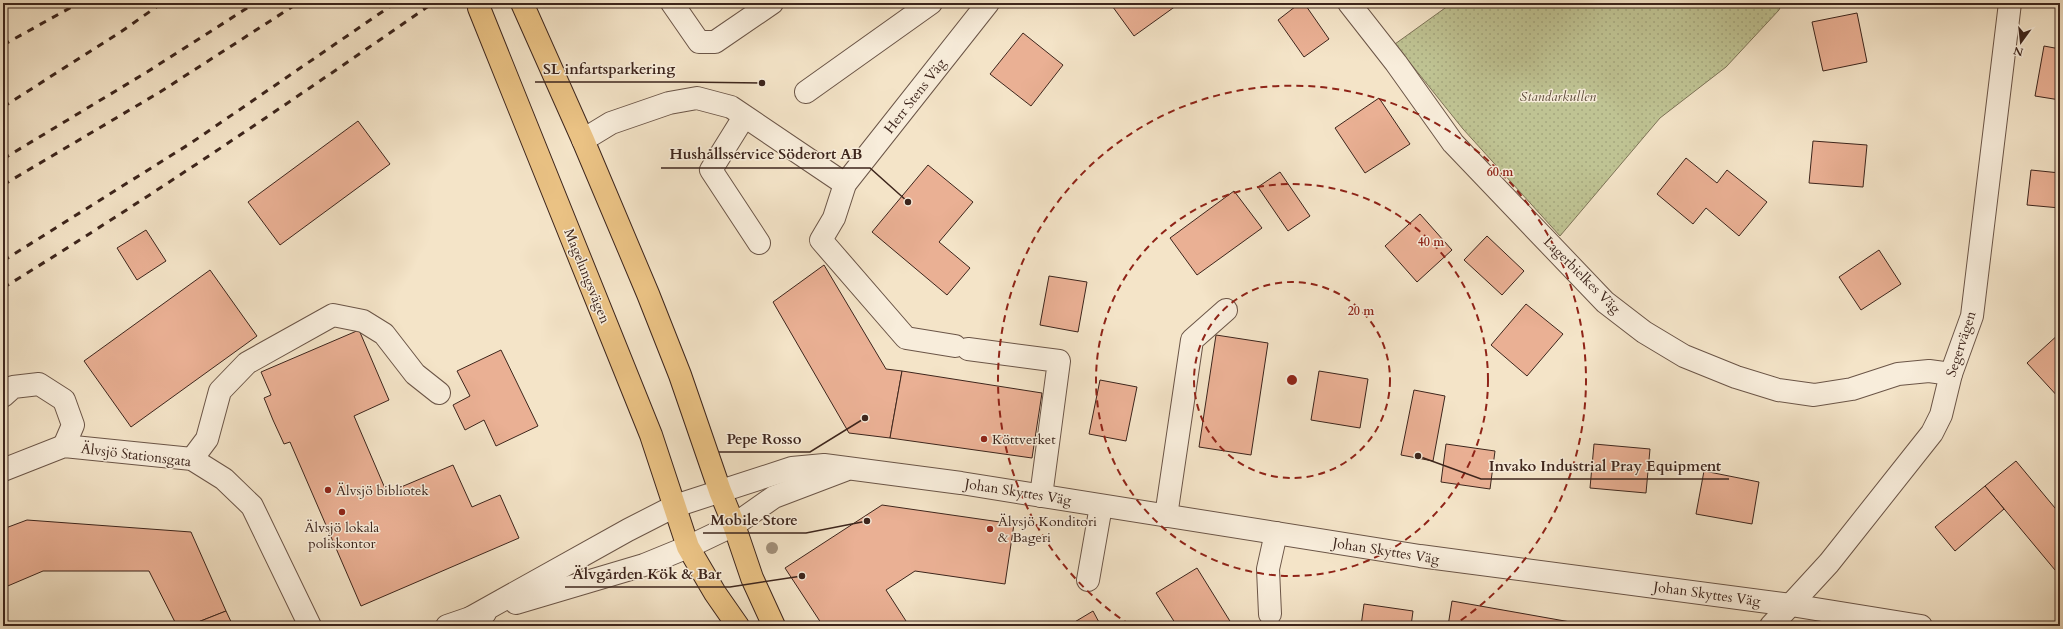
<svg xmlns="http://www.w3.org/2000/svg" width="2063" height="629" viewBox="0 0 2063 629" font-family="Cardo,serif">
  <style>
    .park { fill: url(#park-dots); stroke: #7e7458 }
    .building { fill: #eab094; stroke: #3d251c }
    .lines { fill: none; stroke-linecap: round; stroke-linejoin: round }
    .minor-casing { stroke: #6b5547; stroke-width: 24 }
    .major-casing { stroke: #3d251c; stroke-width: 24 }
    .minor { stroke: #f8eddb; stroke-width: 22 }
    .major { stroke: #eac284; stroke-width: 22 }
    .rail { stroke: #3d251c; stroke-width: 3; stroke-dasharray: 7 7; stroke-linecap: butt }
    .tree { fill: #a2907a }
    .ring { fill: none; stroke: #8f2418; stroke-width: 2; stroke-dasharray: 7 5 }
    .poi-dot { fill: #8f2418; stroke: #f8eddb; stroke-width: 1.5 }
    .labels { text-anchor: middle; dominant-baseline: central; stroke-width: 3; stroke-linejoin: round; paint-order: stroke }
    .street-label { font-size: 14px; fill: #3d251c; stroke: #f8eddb }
    .park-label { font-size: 14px; font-style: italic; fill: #5e4c3a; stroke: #f8eddb }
    .poi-label { font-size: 14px; fill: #3d251c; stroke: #f8eddb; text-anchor: start }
    .centre { fill: #8f2418; stroke: #f8eddb; stroke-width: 2 }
    .ring-label { font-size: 12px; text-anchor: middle; font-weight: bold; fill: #8f2418; stroke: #f8eddb; stroke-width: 3; stroke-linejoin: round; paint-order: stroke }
    .leader { fill: none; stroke: #3d251c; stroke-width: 1.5 }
    .callout-dot { fill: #3d251c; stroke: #f8eddb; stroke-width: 1.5 }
    .callout-label { font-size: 15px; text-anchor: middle; font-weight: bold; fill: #3d251c; stroke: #f8eddb; stroke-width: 3; stroke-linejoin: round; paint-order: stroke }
  </style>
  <defs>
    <pattern id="park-dots" width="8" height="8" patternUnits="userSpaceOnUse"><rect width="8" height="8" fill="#bfc393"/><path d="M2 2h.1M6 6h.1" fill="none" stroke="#a5a77e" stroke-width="1.8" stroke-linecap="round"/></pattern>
  </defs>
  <rect width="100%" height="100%" fill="#f4e4c8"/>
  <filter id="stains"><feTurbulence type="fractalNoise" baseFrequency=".005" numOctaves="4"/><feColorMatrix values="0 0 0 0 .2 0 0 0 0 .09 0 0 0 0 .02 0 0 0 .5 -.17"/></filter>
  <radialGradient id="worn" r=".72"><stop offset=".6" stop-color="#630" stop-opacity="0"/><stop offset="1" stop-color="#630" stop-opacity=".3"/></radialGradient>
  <path class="park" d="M 1452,3 L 1782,3 L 1779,10 L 1726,67 L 1660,118 L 1560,236 L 1463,129 L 1395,44 Z"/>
  <g class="building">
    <path d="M 1110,3 L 1180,3 L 1134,36 Z"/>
    <path d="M 1300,3 L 1304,3 L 1329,39 L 1304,57 L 1278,20 Z"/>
    <path d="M 1857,13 L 1867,62 L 1823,71 L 1812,22 Z"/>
    <path d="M 1023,33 L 1063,65 L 1031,106 L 990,74 Z"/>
    <path d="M 2044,46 L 2060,49 L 2060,100 L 2035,96 Z"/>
    <path d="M 1379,98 L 1410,144 L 1365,173 L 1335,128 Z"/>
    <path d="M 358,121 L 390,164 L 280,245 L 248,202 Z"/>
    <path d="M 1813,141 L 1867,145 L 1863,187 L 1809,183 Z"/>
    <path d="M 1686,158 L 1717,183 L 1727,170 L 1767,202 L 1739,236 L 1706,208 L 1693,224 L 1657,194 Z"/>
    <path d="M 928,165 L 973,202 L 939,242 L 970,268 L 947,295 L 872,232 Z"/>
    <path d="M 2031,170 L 2060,173 L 2060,208 L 2027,205 Z"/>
    <path d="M 1280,172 L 1310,216 L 1288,231 L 1258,187 Z"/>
    <path d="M 1234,191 L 1262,228 L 1197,275 L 1170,238 Z"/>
    <path d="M 1420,214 L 1452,250 L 1417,282 L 1385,246 Z"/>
    <path d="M 146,230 L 166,261 L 137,280 L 117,248 Z"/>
    <path d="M 1487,236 L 1524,271 L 1502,295 L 1464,260 Z"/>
    <path d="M 1879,250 L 1901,284 L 1861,310 L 1839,277 Z"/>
    <path d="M 824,265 L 886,369 L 902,371 L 890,438 L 849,433 L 773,302 Z"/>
    <path d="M 210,270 L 257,336 L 131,427 L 84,361 Z"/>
    <path d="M 1049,276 L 1087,282 L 1078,332 L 1040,325 Z"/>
    <path d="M 1526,304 L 1563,334 L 1527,376 L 1491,345 Z"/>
    <path d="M 359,330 L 389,400 L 354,416 L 387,493 L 453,465 L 472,507 L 500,495 L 519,538 L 361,606 L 290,442 L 284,444 L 273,420 L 264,398 L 271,395 L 261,372 Z"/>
    <path d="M 2060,333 L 2060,399 L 2027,363 Z"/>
    <path d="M 1216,335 L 1268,343 L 1251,455 L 1199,447 Z"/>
    <path d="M 501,350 L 538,426 L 496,446 L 484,420 L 465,430 L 453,405 L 470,396 L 457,371 Z"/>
    <path d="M 902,371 L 1042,393 L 1032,458 L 890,438 Z"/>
    <path d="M 1319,371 L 1368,379 L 1360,428 L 1311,420 Z"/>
    <path d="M 1100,380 L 1137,387 L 1126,441 L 1089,434 Z"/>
    <path d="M 1414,390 L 1445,396 L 1433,461 L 1401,455 Z"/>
    <path d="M 1446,444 L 1495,451 L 1490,489 L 1441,482 Z"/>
    <path d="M 1594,444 L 1650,449 L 1646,493 L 1590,488 Z"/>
    <path d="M 2016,461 L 2060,514 L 2060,565 L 2055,570 L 1985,486 Z"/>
    <path d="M 1704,471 L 1759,482 L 1752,524 L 1696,514 Z"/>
    <path d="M 1985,486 L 2004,509 L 1955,551 L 1935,527 Z"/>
    <path d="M 882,505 L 1014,524 L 1005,584 L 915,571 L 886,590 L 906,621 L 898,626 L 823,626 L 785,568 Z"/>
    <path d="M 27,520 L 191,532 L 226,611 L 188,626 L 177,626 L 149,571 L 43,571 L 3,588 L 3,529 Z"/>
    <path d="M 1197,568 L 1233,626 L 1177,626 L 1156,593 Z"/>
    <path d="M 1452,601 L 1593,626 L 1448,626 Z"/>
    <path d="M 1364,604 L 1413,611 L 1411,626 L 1361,626 Z"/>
    <path d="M 226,611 L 233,626 L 188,626 Z"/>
    <path d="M 1093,611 L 1101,626 L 1068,626 Z"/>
  </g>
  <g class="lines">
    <defs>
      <g id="minor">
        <path d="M 672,3 L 699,42 L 715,42 L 772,3"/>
        <path d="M 1349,3 L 1396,63 L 1453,143 L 1605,302 L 1644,332 L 1684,356 L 1736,377 L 1778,390 L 1814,395 L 1852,389 L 1898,374 L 1929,371 L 1951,374"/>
        <path d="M 806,92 L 931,3"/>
        <path d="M 744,117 L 711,170 L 759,243"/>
        <path d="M 583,140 L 611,123 L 669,103 L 697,98 L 731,107 L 845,184"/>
        <path d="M 955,346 L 906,338 L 821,240 L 834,218 L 845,184 L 988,3"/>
        <path d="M 968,349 L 1059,361 L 1041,496"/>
        <path d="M 3,396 L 13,387 L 39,384 L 64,400 L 73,425 L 64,446"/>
        <path d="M 192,459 L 207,439 L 220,391 L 247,363 L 333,315 L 363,321 L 384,334 L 415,374 L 439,393"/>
        <path d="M 3,470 L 64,446 L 192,459 L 224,479 L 252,506 L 310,626"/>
        <path d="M 1166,516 L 1192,340 L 1226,310"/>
        <path d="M 1088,580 L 1101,506"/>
        <path d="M 516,603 L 644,565 L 688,547 L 734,525 L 774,497 L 845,470"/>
        <path d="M 1270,614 L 1268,569 L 1276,533"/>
        <path d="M 472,617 L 628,530 L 675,506 L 792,468 L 824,465 L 961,483 L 1420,556 L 1791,605 L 1921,626"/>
        <path d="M 447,626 L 485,613"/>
        <path d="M 1771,626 L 1829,563 L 1932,433 L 1941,415 L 1951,374 L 1972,316 L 2010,3"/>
      </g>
      <g id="major">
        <path d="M 522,3 L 583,140 L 648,294 L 680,375 L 720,491 L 734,525 L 752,578 L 774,626"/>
        <path d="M 479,8 L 651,435 L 688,547 L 715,593 L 738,626"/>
      </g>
    </defs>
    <use href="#minor" class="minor-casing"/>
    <use href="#major" class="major-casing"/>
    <use href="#minor" class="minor"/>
    <use href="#major" class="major"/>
    <g class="rail">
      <path d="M 3,45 L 79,3"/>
      <path d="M 3,107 L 122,31 L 162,3"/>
      <path d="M 3,159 L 147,72 L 255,3"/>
      <path d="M 3,185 L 160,92 L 298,3"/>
      <path d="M 3,261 L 191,143 L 395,3"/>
      <path d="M 3,288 C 149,198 292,101 433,3"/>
    </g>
  </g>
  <circle class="tree" cx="772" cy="548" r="6"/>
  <g class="ring">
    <circle cx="1292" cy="380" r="98"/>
    <circle cx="1292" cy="380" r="196"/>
    <path d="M1130 625A294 294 0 1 1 1454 625"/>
  </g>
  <g class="poi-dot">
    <circle cx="984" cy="439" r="4"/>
    <circle cx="328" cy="490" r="4"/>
    <circle cx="342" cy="512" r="4"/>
    <circle cx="990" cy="529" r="4"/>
  </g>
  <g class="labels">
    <g class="street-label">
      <text transform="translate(915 96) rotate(-52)">Herr Stens Väg</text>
      <text transform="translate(1582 275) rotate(45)">Lagerbielkes Väg</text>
      <text transform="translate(587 276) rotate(68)">Magelungsvägen</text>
      <text transform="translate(1961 344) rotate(-72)">Segervägen</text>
      <text transform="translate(136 455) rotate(7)">Älvsjö Stationsgata</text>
      <text transform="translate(1018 492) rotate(9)">Johan Skyttes Väg</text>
      <text transform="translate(1386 551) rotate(9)">Johan Skyttes Väg</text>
      <text transform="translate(1707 594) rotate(8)">Johan Skyttes Väg</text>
    </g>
    <g class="park-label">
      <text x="1558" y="96">Standarkullen</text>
    </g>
    <g class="poi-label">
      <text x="992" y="439">Köttverket</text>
      <text x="336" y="490">Älvsjö bibliotek</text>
      <text x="998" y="521">Älvsjö Konditori<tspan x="998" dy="16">&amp; Bageri</tspan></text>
      <text x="342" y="527" text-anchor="middle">Älvsjö lokala<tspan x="342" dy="16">poliskontor</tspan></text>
    </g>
  </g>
  <circle cx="1292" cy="380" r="6" class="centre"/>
  <g class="ring-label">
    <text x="1500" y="176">60 m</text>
    <text x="1431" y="246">40 m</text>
    <text x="1361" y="315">20 m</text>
  </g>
  <path class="leader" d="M762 83L683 82H535M908 202L870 168H661M865 418L810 452H719M1418 456L1481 479H1729M867 521L806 533H703M802 576L730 587H565"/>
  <g class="callout-dot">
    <circle cx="762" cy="83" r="4"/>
    <circle cx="908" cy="202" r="4"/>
    <circle cx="865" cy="418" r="4"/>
    <circle cx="1418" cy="456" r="4"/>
    <circle cx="867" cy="521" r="4"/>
    <circle cx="802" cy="576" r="4"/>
  </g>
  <g class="callout-label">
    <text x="609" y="74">SL infartsparkering</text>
    <text x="766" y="159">Hushållsservice Söderort AB</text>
    <text x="764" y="444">Pepe Rosso</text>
    <text x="1605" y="471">Invako Industrial Pray Equipment</text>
    <text x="754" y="525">Mobile Store</text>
    <text x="647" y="579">Älvgården Kök &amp; Bar</text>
  </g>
  <rect width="2063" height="629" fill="none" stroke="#f4e4c8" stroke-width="16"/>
  <rect x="4" y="4" width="2055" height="621" fill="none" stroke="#3d251c" stroke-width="2"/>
  <rect x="8" y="8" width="2047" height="613" fill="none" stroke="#3d251c"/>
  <g transform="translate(2021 42) rotate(195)" stroke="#f8eddb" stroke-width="3" paint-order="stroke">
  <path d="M0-3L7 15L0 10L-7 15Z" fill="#3d251c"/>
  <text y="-6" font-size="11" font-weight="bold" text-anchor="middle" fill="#3d251c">N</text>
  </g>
  <rect width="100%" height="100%" filter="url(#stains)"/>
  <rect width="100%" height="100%" fill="url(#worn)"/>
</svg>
